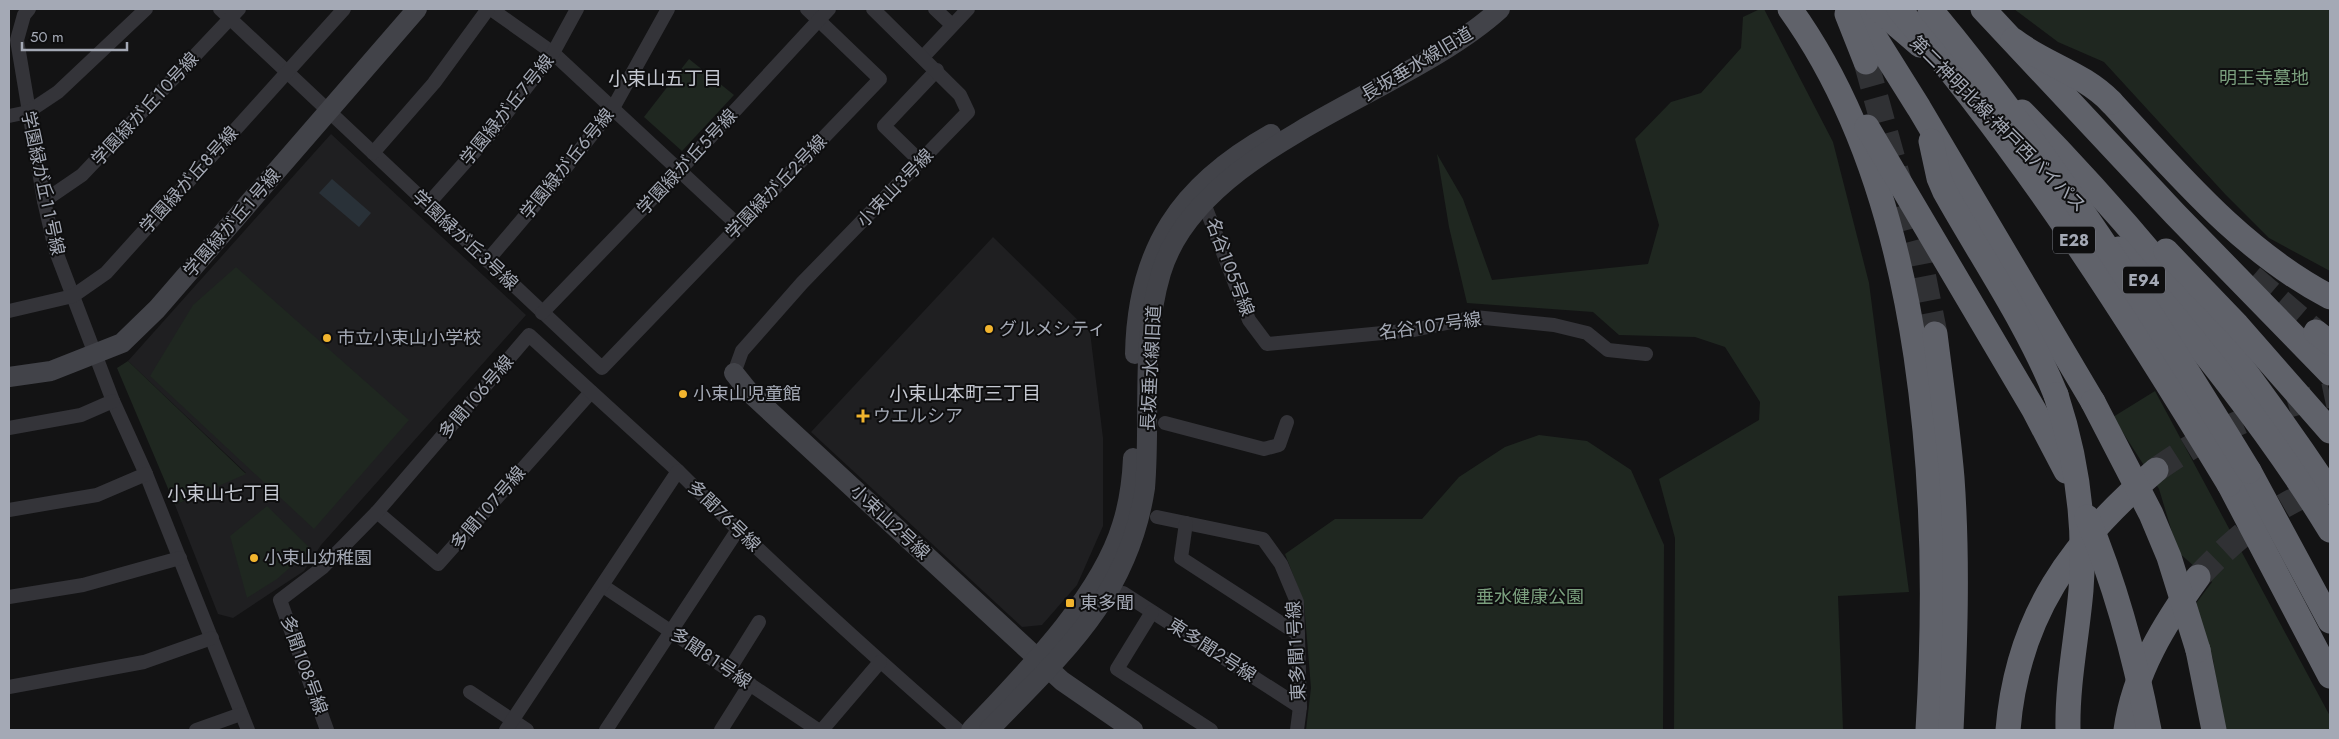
<svg xmlns="http://www.w3.org/2000/svg" width="2339" height="739" viewBox="0 0 2339 739" font-family="Jost,'Noto Sans JP',sans-serif">
  <style>
    .built { fill: #1f1f21 }
    .green { fill: #1f2720 }
    .water { fill: #293138 }
    .lines { fill: none; stroke-linecap: round; stroke-linejoin: round }
    .highway-tunnel { stroke: #303134; stroke-width: 25; stroke-dasharray: 25 12; stroke-linecap: butt }
    .street { stroke: #343439; stroke-width: 14 }
    .secondary { stroke: #424349; stroke-width: 20 }
    .highway { stroke: #60626a; stroke-width: 25 }
    .highway-bridge { stroke: #60626a; stroke-width: 25 }
    .poi-dot { fill: #f1b42e; stroke: #0e0e0f; stroke-width: 2 }
    .labels { text-anchor: middle; dominant-baseline: central; stroke-width: 4; stroke-linejoin: round; paint-order: stroke }
    .shield { fill: #0e0e0f; stroke: #777a83; stroke-width: 1 }
    .shield-label { font-size: 16px; font-weight: bold; fill: #a4a9b5 }
    .street-label { font-size: 18px; fill: #a4a9b5; stroke: #0e0e0f }
    .park-label { font-size: 18px; fill: #7ba07e; stroke: #0e0e0f }
    .poi-label { font-size: 18px; fill: #a4a9b5; stroke: #0e0e0f; text-anchor: start }
    .neighbourhood-label { font-size: 19px; fill: #c5c8d1; stroke: #0e0e0f }
  </style>
  <rect width="100%" height="100%" fill="#131314"/>
  <g class="built">
    <path d="M 331,134 L 526,315 L 321,545 L 304,571 L 233,618 L 218,614 L 175,505 L 246,473 L 128,361 Z"/>
    <path d="M 993,237 L 1090,332 L 1103,438 L 1103,526 L 1077,585 L 1042,625 L 1022,627 L 811,432 Z"/>
  </g>
  <g class="green">
    <path d="M 1760,9 L 1764,9 L 1833,142 L 1869,283 L 1909,592 L 1838,596 L 1843,730 L 1674,730 L 1675,538 L 1659,479 L 1759,420 L 1760,402 L 1725,347 L 1695,337 L 1619,335 L 1593,312 L 1467,303 L 1449,227 L 1437,154 L 1463,199 L 1492,280 L 1648,264 L 1659,225 L 1635,139 L 1671,102 L 1701,93 L 1741,48 L 1743,17 Z"/>
    <path d="M 2014,9 L 2330,9 L 2330,271 L 2269,238 L 2225,194 L 2104,62 L 2058,42 Z"/>
    <path d="M 689,59 L 734,95 L 682,151 L 644,117 Z"/>
    <path d="M 236,267 L 409,420 L 314,529 L 150,376 L 193,305 Z"/>
    <path d="M 128,361 L 246,474 L 175,505 L 117,368 Z"/>
    <path d="M 2155,391 L 2330,716 L 2330,730 L 2224,730 L 2213,659 L 2194,606 L 2212,582 L 2178,552 L 2159,489 L 2113,417 Z"/>
    <path d="M 1539,435 L 1587,441 L 1631,470 L 1664,545 L 1663,730 L 1306,730 L 1311,688 L 1304,603 L 1285,554 L 1335,519 L 1422,519 L 1459,477 L 1505,447 Z"/>
    <path d="M 267,506 L 311,549 L 277,579 L 247,598 L 230,536 Z"/>
  </g>
  <path class="water" d="M 332,179 L 371,213 L 359,227 L 319,193 Z"/>
  <g class="lines">
    <g class="highway-tunnel">
      <path d="M 1866,62 L 1919,253 L 1935,334"/>
      <path d="M 2252,277 L 2316,332"/>
      <path d="M 2156,470 C 2212,430 2263,409 2330,395"/>
      <path d="M 2198,577 C 2235,538 2276,503 2328,486"/>
    </g>
    <g class="street">
      <path d="M 29,9 L 24,15 L 17,40 L 44,201 L 55,249 L 113,401 L 146,474 L 248,730"/>
      <path d="M 220,9 L 602,368 L 880,79 L 807,9"/>
      <path d="M 491,9 L 553,53 L 739,226"/>
      <path d="M 935,9 L 952,25"/>
      <path d="M 923,57 L 968,9"/>
      <path d="M 9,116 L 28,112 L 58,92 L 146,9"/>
      <path d="M 373,153 L 434,83 L 488,9"/>
      <path d="M 921,162 L 884,126 L 937,70"/>
      <path d="M 1202,198 L 1249,320 L 1267,344 L 1414,330 L 1475,317 L 1554,325 L 1587,333 L 1608,350 L 1646,354"/>
      <path d="M 44,201 L 82,175 L 239,9"/>
      <path d="M 428,204 L 492,132 L 553,53 L 577,9"/>
      <path d="M 487,261 L 556,180 L 613,108 L 668,9"/>
      <path d="M 9,311 L 73,296 L 106,273 L 344,9"/>
      <path d="M 542,313 L 679,171 L 829,9"/>
      <path d="M 734,373 L 742,351 L 802,283 L 968,112 L 960,95 L 873,9"/>
      <path d="M 1165,423 L 1264,449 L 1279,445 L 1287,422"/>
      <path d="M 9,428 L 81,415 L 113,401"/>
      <path d="M 9,510 L 97,495 L 146,474"/>
      <path d="M 377,512 L 438,564 L 591,392"/>
      <path d="M 1157,517 L 1263,539 L 1281,564 L 1297,602 L 1300,707 L 1297,730"/>
      <path d="M 1186,523 L 1181,558 L 1298,634"/>
      <path d="M 603,586 L 818,730"/>
      <path d="M 1123,593 L 1300,707"/>
      <path d="M 9,597 L 83,585 L 180,558"/>
      <path d="M 1152,612 L 1117,669 L 1211,730"/>
      <path d="M 729,670 L 759,622"/>
      <path d="M 9,687 L 144,662 L 212,638"/>
      <path d="M 470,692 L 527,730"/>
      <path d="M 196,730 L 241,714"/>
      <path d="M 327,730 L 280,600 L 322,568 L 377,512 L 529,335 L 678,471"/>
      <path d="M 506,730 L 678,471 C 768,561 862,646 958,730"/>
      <path d="M 606,730 L 737,531"/>
      <path d="M 721,730 L 750,684"/>
      <path d="M 822,730 L 880,662"/>
    </g>
    <g class="secondary">
      <path d="M 1135,354 C 1137,249 1180,185 1271,134"/>
      <path d="M 734,373 L 750,393 L 1062,681 L 1133,730"/>
      <path d="M 9,377 L 51,371 L 122,343 L 157,309 L 417,9"/>
      <path d="M 971,730 C 1023,675 1100,598 1122,525 C 1129,503 1132,481 1133,458"/>
      <path d="M 989,730 C 1062,654 1128,598 1145,488 C 1151,417 1140,343 1161,273 C 1199,145 1406,95 1500,9"/>
    </g>
    <g class="highway">
      <path d="M 1790,9 C 1928,201 1942,502 1928,730"/>
      <path d="M 1857,9 L 1919,108 L 2093,402"/>
      <path d="M 1878,9 L 1920,45"/>
      <path d="M 1983,9 L 2175,214 L 2330,373"/>
      <path d="M 1847,14 L 1866,62"/>
      <path d="M 2111,102 C 2178,174 2242,251 2330,297"/>
      <path d="M 2022,112 C 2136,228 2240,356 2330,492"/>
      <path d="M 1867,127 L 2034,410 L 2066,471"/>
      <path d="M 1931,141 L 1939,178 L 1945,192 C 1983,260 2027,323 2056,395"/>
      <path d="M 2118,249 C 2194,338 2269,430 2330,530"/>
      <path d="M 2166,251 L 2237,325 L 2330,431"/>
      <path d="M 2316,332 L 2330,343"/>
      <path d="M 1935,334 C 1941,382 1948,430 1952,478 C 1958,562 1955,646 1951,730"/>
      <path d="M 2249,471 L 2330,621"/>
      <path d="M 2229,484 L 2330,676"/>
      <path d="M 2198,650 L 2214,730"/>
      <path d="M 2008,730 C 2017,617 2071,542 2156,470"/>
      <path d="M 2126,730 C 2134,672 2165,623 2198,577"/>
    </g>
    <g class="highway-bridge">
      <path d="M 1899,9 C 2025,155 2129,319 2229,484"/>
      <path d="M 1930,9 C 2050,153 2151,311 2249,471"/>
      <path d="M 2013,40 C 2044,64 2083,73 2111,102"/>
      <path d="M 2056,395 C 2077,459 2086,522 2081,590 C 2077,637 2067,683 2068,730"/>
      <path d="M 2093,402 L 2151,514 L 2169,557 L 2198,650"/>
      <path d="M 2087,517 C 2116,586 2135,657 2149,730"/>
    </g>
  </g>
  <g class="poi-dot">
    <circle cx="989" cy="329" r="5"/>
    <circle cx="327" cy="338" r="5"/>
    <circle cx="683" cy="394" r="5"/>
    <path d="M860.5 408.5h5v5h5v5h-5v5h-5v-5h-5v-5h5z"/>
    <circle cx="254" cy="558" r="5"/>
    <rect x="1065" y="598" width="10" height="10" rx="2.5"/>
  </g>
  <g class="labels">
    <g class="shield">
      <rect x="2053" y="226.5" width="42" height="27" rx="4"/>
      <rect x="2123" y="266.5" width="42" height="27" rx="4"/>
    </g>
    <g class="shield-label">
      <text x="2074" y="240">E28</text>
      <text x="2144" y="280">E94</text>
    </g>
    <g class="street-label">
      <text transform="translate(1417 64) rotate(-31)">長坂垂水線旧道</text>
      <text transform="translate(145 109) rotate(-47)">学園緑が丘１０号線</text>
      <text transform="translate(507 110) rotate(-51)">学園緑が丘７号線</text>
      <text transform="translate(1998 124) rotate(45)">第二神明北線;神戸西バイパス</text>
      <text transform="translate(687 162) rotate(-47)">学園緑が丘５号線</text>
      <text transform="translate(567 164) rotate(-51)">学園緑が丘６号線</text>
      <text transform="translate(189 180) rotate(-48)">学園緑が丘８号線</text>
      <text transform="translate(43 183) rotate(78)">学園緑が丘１１号線</text>
      <text transform="translate(776 187) rotate(-46)">学園緑が丘２号線</text>
      <text transform="translate(895 188) rotate(-46)">小束山３号線</text>
      <text transform="translate(232 223) rotate(-49)">学園緑が丘１号線</text>
      <text transform="translate(465 240) rotate(43)">学園緑が丘３号線</text>
      <text transform="translate(1230 267) rotate(69)">名谷１０５号線</text>
      <text transform="translate(1430 326) rotate(-8)">名谷１０７号線</text>
      <text transform="translate(1151 368) rotate(-87)">長坂垂水線旧道</text>
      <text transform="translate(476 397) rotate(-49)">多聞１０６号線</text>
      <text transform="translate(488 508) rotate(-49)">多聞１０７号線</text>
      <text transform="translate(724 516) rotate(44)">多聞７６号線</text>
      <text transform="translate(890 522) rotate(43)">小束山２号線</text>
      <text transform="translate(1212 650) rotate(33)">東多聞２号線</text>
      <text transform="translate(1296 651) rotate(-93)">東多聞１号線</text>
      <text transform="translate(711 658) rotate(34)">多聞８１号線</text>
      <text transform="translate(304 665) rotate(70)">多聞１０８号線</text>
    </g>
    <g class="park-label">
      <text x="2264" y="78">明王寺墓地</text>
      <text x="1530" y="597">垂水健康公園</text>
    </g>
    <g class="poi-label">
      <text x="999" y="329">グルメシティ</text>
      <text x="337" y="338">市立小束山小学校</text>
      <text x="693" y="394">小束山児童館</text>
      <text x="873" y="416">ウエルシア</text>
      <text x="264" y="558">小束山幼稚園</text>
      <text x="1080" y="603">東多聞</text>
    </g>
    <g class="neighbourhood-label">
      <text x="665" y="78">小束山五丁目</text>
      <text x="965" y="393">小束山本町三丁目</text>
      <text x="224" y="493">小束山七丁目</text>
    </g>
  </g>
  <rect width="2339" height="739" fill="none" stroke="#a4a9b5" stroke-width="20"/>
  <path d="M22 42v8h105v-8" fill="none" stroke="#a4a9b5" stroke-width="2.5"/>
  <text x="30" y="42" font-size="15" fill="#a4a9b5" stroke="#0e0e0f" stroke-width="4" paint-order="stroke">50 m</text>
</svg>
